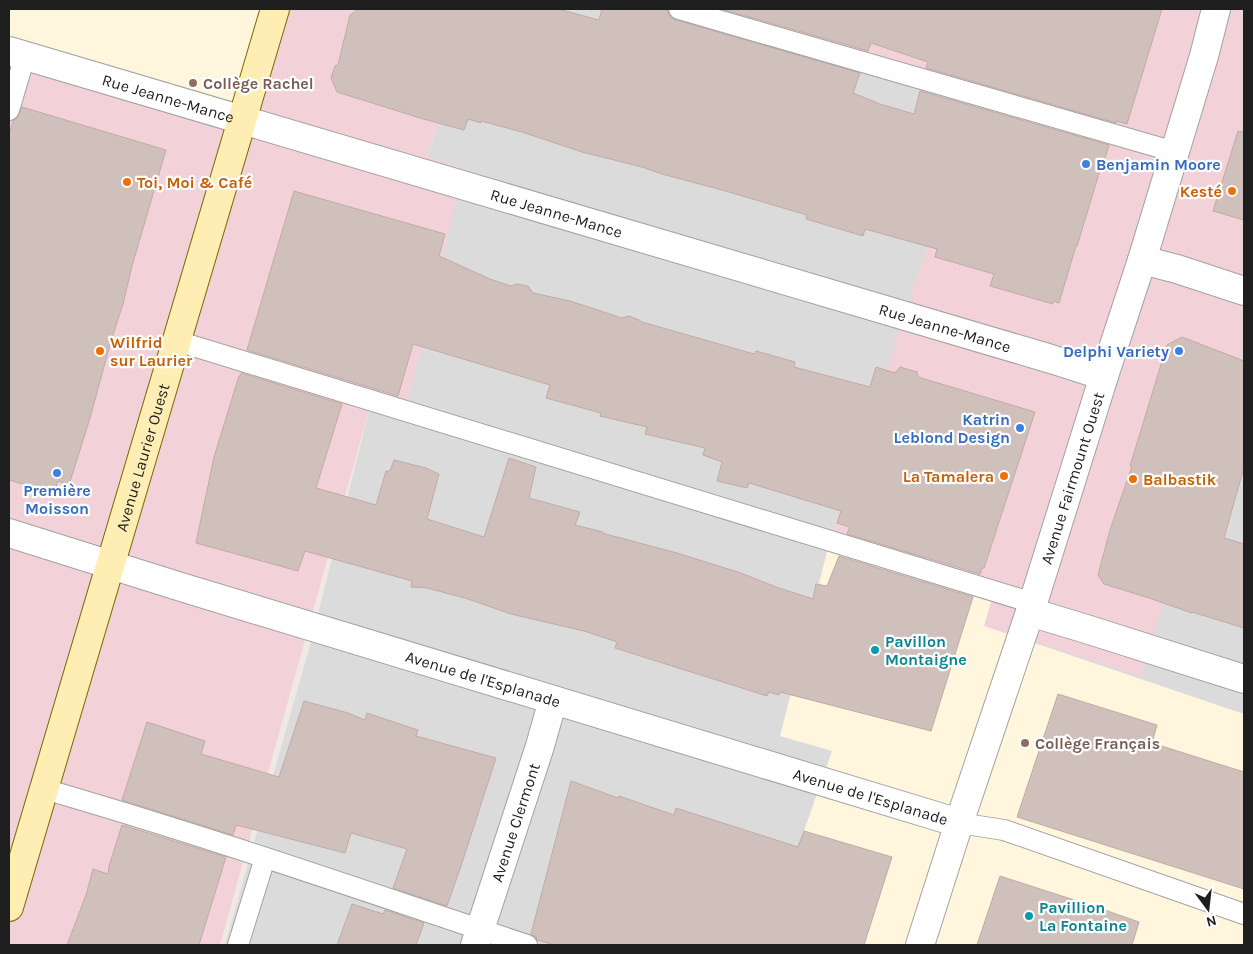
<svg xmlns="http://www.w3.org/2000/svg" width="1253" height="954" viewBox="0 0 1253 954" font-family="Karla,sans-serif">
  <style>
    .residential { fill: #dcdbdb }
    .commercial { fill: #f2d1d8 }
    .education { fill: #fff6dd }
    .building { fill: #d0c0bc; stroke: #c2aaa5 }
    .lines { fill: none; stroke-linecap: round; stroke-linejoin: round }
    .lane-casing { stroke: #a2a2a2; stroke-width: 22 }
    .street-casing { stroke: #a2a2a2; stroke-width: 30 }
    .secondary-casing { stroke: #7a6800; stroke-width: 30 }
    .lane { stroke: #fff; stroke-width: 20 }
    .street { stroke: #fff; stroke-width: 28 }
    .secondary { stroke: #feeeb3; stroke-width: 28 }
    .education-dot { fill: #8d6e63; stroke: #fff; stroke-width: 2 }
    .shop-dot { fill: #3f7fe0; stroke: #fff; stroke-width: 2 }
    .food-dot { fill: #e8710a; stroke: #fff; stroke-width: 2 }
    .culture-dot { fill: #0f9aa8; stroke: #fff; stroke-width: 2 }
    .labels { text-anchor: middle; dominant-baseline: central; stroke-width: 4.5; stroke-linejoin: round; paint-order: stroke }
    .education-label { font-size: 16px; font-weight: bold; fill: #785e54; stroke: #fff; text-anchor: start }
    .street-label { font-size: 16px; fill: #1e1e1e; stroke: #fff }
    .shop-label { font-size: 16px; font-weight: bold; fill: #366cbe; stroke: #fff; text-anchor: end }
    .food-label { font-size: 16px; font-weight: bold; fill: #c56008; stroke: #fff; text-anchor: start }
    .culture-label { font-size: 16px; font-weight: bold; fill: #0d838f; stroke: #fff; text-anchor: start }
  </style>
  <rect width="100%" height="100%" fill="#f0e8e3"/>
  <path class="residential" d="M 477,9 L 650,9 L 1121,143 L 1244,283 L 1244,945 L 225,945 L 311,642 L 372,399 L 464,170 L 427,157 Z"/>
  <g class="commercial">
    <path d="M 275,9 L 477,9 L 427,156 L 464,170 L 405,411 L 372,399 L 220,945 L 9,945 L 9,120 L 25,56 Z"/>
    <path d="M 650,9 L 1244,9 L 1244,283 L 1154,248 L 1244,293 L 1244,343 L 1141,676 L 984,626 L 994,592 L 830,540 L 976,101 Z"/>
  </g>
  <g class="education">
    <path d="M 9,9 L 275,9 L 243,116 L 9,45 Z"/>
    <path d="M 830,540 L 994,592 L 984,626 L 1244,714 L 1244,945 L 796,945 L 764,936 L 796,854 L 832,751 L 780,736 Z"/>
  </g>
  <g class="building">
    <path d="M 359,9 L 558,9 L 599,20 L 602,9 L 667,9 L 668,12 L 670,17 L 676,20 L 860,73 L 853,93 L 880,104 L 914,114 L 920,91 L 1109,145 L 1102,168 L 1101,167 L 1077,246 L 1076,246 L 1059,303 L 1053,301 L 1053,304 L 990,286 L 994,274 L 935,257 L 937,249 L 865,229 L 863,236 L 806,219 L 807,215 L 722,190 L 662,174 L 642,167 L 582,152 L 522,132 L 481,121 L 481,123 L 468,119 L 464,130 L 420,118 L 337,92 L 331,78 L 335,66 L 338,65 L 350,15 Z"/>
    <path d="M 721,9 L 1162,9 L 1127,124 L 1116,121 L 1116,123 L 926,68 L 928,62 L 871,43 L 868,51 Z"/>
    <path d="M 22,107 L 166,150 L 132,266 L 123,304 L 111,341 L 90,418 L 69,485 L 58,481 L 54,493 L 9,480 L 9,135 L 13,121 L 17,118 Z"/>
    <path d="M 1238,131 L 1244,132 L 1244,220 L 1213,211 Z"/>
    <path d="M 294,191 L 445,234 L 439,256 L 490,279 L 511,286 L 517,284 L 528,286 L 533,293 L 570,301 L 622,318 L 629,316 L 639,320 L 642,322 L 754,354 L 756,351 L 795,362 L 794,367 L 870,387 L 876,367 L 895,373 L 900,367 L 917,372 L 918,377 L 1035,412 L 984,568 L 982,568 L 980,574 L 847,534 L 850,527 L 837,523 L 841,511 L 749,483 L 747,488 L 717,481 L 722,462 L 703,455 L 705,448 L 645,434 L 647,427 L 600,416 L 601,413 L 546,398 L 550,385 L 413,344 L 398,396 L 247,350 Z"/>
    <path d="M 1182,337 L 1244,361 L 1244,467 L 1224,538 L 1244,544 L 1244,628 L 1192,612 L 1192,613 L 1149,598 L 1104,584 L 1098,575 L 1110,530 L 1132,466 L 1130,466 L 1167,345 Z"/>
    <path d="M 241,373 L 342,404 L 316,488 L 376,505 L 386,471 L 390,471 L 394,460 L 426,468 L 439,474 L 427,519 L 484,537 L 509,458 L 536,467 L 529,498 L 580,512 L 575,525 L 603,532 L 602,533 L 677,553 L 741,573 L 776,587 L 813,599 L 816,584 L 827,586 L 839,556 L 973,597 L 931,731 L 780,692 L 779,695 L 769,692 L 767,696 L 615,648 L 617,642 L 584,631 L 511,614 L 465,598 L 427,588 L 411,587 L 412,581 L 305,551 L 298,571 L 196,543 L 214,457 L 239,376 L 240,376 Z"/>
    <path d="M 1058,694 L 1157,725 L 1152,743 L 1244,772 L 1244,889 L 1017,817 Z"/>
    <path d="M 304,701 L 348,713 L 365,720 L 367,713 L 418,730 L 416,736 L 496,758 L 460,869 L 447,906 L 393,888 L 407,849 L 351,833 L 345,853 L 236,825 L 233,835 L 122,800 L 147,722 L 205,741 L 201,754 L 279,777 Z"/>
    <path d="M 571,781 L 618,798 L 619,796 L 674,815 L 676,808 L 798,847 L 804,831 L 892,857 L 864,945 L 555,945 L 537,940 L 536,937 L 531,934 Z"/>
    <path d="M 122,825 L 226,857 L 199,945 L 67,945 L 86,895 L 93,869 L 108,874 L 109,866 Z"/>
    <path d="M 1000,876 L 1099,908 L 1139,922 L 1132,945 L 977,945 Z"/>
    <path d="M 352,904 L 383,914 L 385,910 L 424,923 L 416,945 L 337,945 Z"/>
  </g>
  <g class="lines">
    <defs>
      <g id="lane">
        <path d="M 679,9 L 1175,152"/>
        <path d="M 9,110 L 25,56"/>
        <path d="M 177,341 L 1033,603"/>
        <path d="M 44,789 C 207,836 367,892 527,945"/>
        <path d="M 959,823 L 1004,830 L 1244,914"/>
        <path d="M 238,945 L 265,858"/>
      </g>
      <g id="street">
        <path id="s1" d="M 9,51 L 1051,359 L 1104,376"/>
        <path d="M 1142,260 L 1177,269 L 1244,291"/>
        <path id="s2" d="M 9,533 L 181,587 L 959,823"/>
        <path d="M 1030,612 L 1083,628 L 1244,679"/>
        <path id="s3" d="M 475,945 L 540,746 L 553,700"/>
        <path id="s4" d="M 920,945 L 959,823 L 1033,603 L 1104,376 L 1142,260 L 1204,56 L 1216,9"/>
      </g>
      <g id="secondary">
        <path id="s5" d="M 9,907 L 275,9"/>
      </g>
    </defs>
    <use href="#lane" class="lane-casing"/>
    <use href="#street" class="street-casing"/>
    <use href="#secondary" class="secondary-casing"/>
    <use href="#lane" class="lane"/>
    <use href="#street" class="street"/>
    <use href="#secondary" class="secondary"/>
  </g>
  <g class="education-dot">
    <circle cx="193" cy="83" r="5"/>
    <circle cx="1025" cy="743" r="5"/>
  </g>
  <g class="shop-dot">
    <circle cx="1086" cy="164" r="5"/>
    <circle cx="1179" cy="351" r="5"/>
    <circle cx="1020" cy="428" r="5"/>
    <circle cx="57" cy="473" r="5"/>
  </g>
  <g class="food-dot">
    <circle cx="127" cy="182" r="5"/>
    <circle cx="1232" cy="191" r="5"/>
    <circle cx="100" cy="351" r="5"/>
    <circle cx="1004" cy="476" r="5"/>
    <circle cx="1133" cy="479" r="5"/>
  </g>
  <g class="culture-dot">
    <circle cx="875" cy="650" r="5"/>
    <circle cx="1029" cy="916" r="5"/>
  </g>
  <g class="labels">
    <g class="education-label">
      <text x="203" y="83">Collège Rachel</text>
      <text x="1035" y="743">Collège Français</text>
    </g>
    <g class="street-label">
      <text stroke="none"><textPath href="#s1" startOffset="166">Rue Jeanne-Mance</textPath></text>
      <text stroke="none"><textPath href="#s1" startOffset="571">Rue Jeanne-Mance</textPath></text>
      <text stroke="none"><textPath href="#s1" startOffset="976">Rue Jeanne-Mance</textPath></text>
      <text stroke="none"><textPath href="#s5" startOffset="469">Avenue Laurier Ouest</textPath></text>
      <text stroke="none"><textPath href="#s4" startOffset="491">Avenue Fairmount Ouest</textPath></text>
      <text stroke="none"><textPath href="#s2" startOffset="496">Avenue de l'Esplanade</textPath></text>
      <text stroke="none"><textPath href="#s2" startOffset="901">Avenue de l'Esplanade</textPath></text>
      <text stroke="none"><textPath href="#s3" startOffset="129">Avenue Clermont</textPath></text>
    </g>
    <g class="shop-label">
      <text x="1096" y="164" text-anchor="start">Benjamin Moore</text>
      <text x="1169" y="351">Delphi Variety</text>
      <text x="1010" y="419">Katrin<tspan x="1010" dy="18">Leblond Design</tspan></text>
      <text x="57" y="490" text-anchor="middle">Première<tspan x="57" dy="18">Moisson</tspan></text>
    </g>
    <g class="food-label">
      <text x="137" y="182">Toi, Moi &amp; Café</text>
      <text x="1222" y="191" text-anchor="end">Kesté</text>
      <text x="110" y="342">Wilfrid<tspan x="110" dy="18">sur Laurier</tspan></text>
      <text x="994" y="476" text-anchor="end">La Tamalera</text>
      <text x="1143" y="479">Balbastik</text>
    </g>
    <g class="culture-label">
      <text x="885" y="641">Pavillon<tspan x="885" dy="18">Montaigne</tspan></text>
      <text x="1039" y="907">Pavillion<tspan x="1039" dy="18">La Fontaine</tspan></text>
    </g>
  </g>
  <rect width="1253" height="954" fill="none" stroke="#1e1e1e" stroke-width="20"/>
  <g transform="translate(1208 909) rotate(165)" stroke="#ffffff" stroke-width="4" paint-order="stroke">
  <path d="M0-4L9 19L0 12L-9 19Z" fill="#1e1e1e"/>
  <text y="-8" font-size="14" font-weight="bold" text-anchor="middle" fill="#1e1e1e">N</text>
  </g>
</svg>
